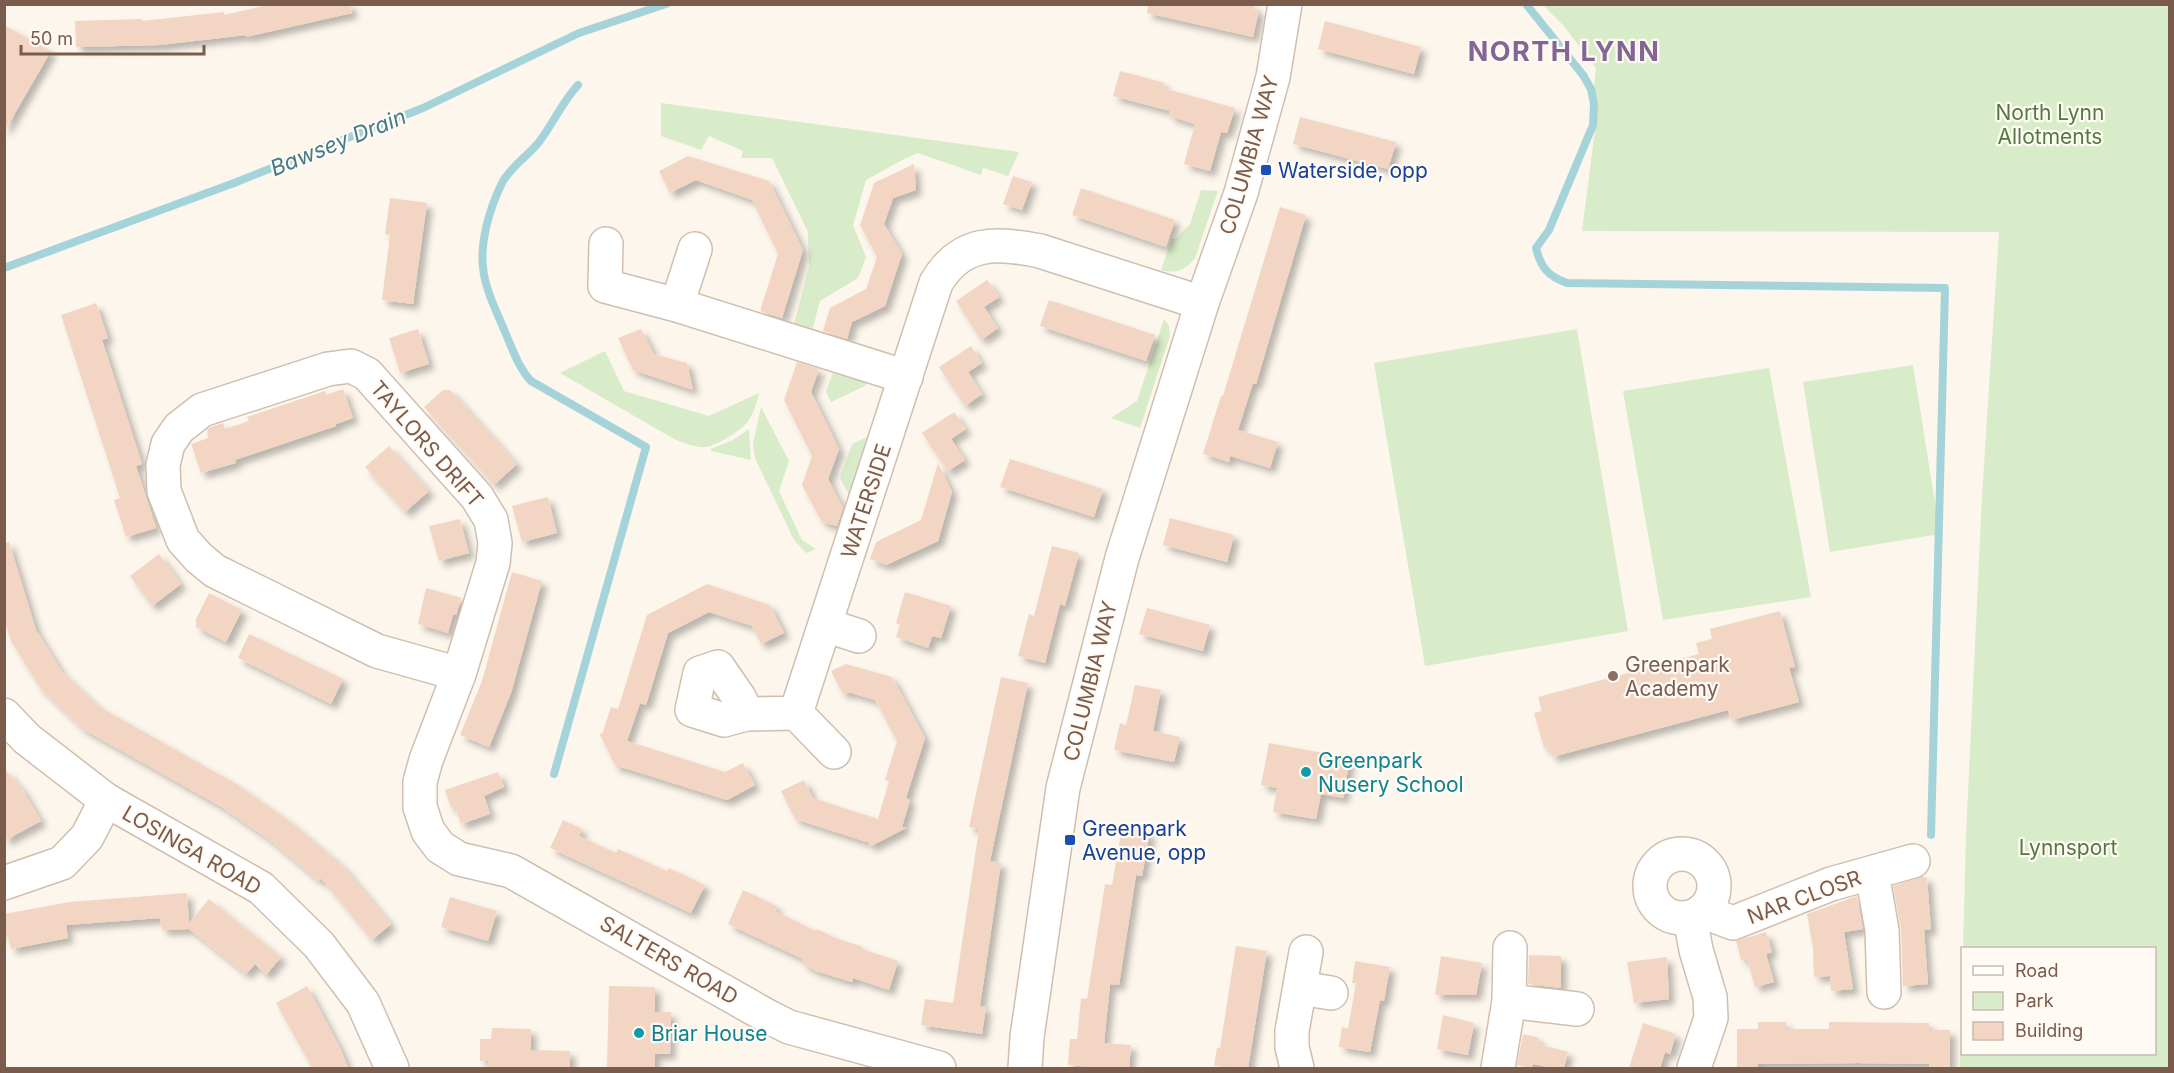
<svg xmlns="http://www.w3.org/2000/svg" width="2174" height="1073" viewBox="0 0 2174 1073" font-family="Inter,sans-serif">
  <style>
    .green { fill: #d8ecc9 }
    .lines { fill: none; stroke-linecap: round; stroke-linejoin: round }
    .stream { stroke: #a5d3da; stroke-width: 8 }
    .building { fill: #f3d5c3; filter: url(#shadow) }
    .minor-casing { stroke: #d1beb0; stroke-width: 36 }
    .minor { stroke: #fff; stroke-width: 33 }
    .transit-dot { fill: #1a4fb4; stroke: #fffaf3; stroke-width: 2 }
    .education-dot { fill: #8d6e63; stroke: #fffaf3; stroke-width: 2 }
    .culture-dot { fill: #0f9aa8; stroke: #fffaf3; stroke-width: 2 }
    .labels { text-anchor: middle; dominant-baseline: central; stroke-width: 4.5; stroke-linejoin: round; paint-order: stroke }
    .park-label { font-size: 21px; fill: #537a41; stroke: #fffaf3 }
    .street-label { font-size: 21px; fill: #7a5c4d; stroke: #fffaf3 }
    .transit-label { font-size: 21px; fill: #164399; stroke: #fffaf3; text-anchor: start }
    .education-label { font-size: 21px; fill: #785e54; stroke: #fffaf3; text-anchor: start }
    .culture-label { font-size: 21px; fill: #0d838f; stroke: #fffaf3; text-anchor: start }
    .water-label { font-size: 22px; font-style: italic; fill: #437c86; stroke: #fffaf3 }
    .district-label { font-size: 27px; font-weight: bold; letter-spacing: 1.5px; fill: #846695; stroke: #fffaf3 }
  </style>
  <defs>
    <filter id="shadow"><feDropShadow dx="5.5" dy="5.5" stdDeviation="3" flood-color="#0004"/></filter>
  </defs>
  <rect width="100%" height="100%" fill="#fdf6ec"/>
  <g class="green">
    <path d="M 1543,5 L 2169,5 L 2169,1068 L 1960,1068 L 1962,975 L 1962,1054 L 2154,1054 L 2154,948 L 1963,948 L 1966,836 L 1982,496 L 1999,232 L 1582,231 L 1597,114 L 1594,85 L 1596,68 L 1563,25 Z"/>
    <path d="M 661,103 L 1019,152 L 1008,176 L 983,168 L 981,175 L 918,153 L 904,159 L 866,180 L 853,225 L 866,257 L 858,278 L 820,301 L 811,335 L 793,328 L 809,267 L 808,232 L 772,158 L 741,158 L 743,151 L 709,136 L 701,150 L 661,136 Z"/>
    <path d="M 1201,190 L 1218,191 L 1195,258 C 1186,270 1175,274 1161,270 L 1172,238 L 1175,239 L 1190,224 Z"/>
    <path d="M 1164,319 L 1169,326 L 1170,336 L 1140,428 L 1111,418 L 1137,401 Z"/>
    <path d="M 1577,329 L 1628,631 L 1425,666 L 1374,363 Z"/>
    <path d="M 605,351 L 624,391 L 709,416 L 759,393 C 757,402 754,412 749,420 C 742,430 718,445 706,447 C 695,448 684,443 674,439 L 560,373 Z"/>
    <path d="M 1913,365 L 1940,534 L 1830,552 L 1803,382 Z"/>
    <path d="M 835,367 L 867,378 L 865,386 L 831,402 L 826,392 Z"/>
    <path d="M 1769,368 L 1811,597 L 1663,620 L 1623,391 Z"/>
    <path d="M 761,407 L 789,461 L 779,491 L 802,540 L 816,549 L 806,553 L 794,540 L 755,458 L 753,444 Z"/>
    <path d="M 749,429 L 751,460 L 711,451 L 711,449 L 733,440 Z"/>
    <path d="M 878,432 L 854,504 L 840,478 L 852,444 Z"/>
  </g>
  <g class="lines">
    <g class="stream">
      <path d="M 1526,4 L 1583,75 L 1591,89 L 1594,104 L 1593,125 L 1549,230 L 1536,248 C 1541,268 1548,276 1567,283 L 1945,288 L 1931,835"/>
      <path d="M 4,268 L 234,183 L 423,108 L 579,33 L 666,4"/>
      <path d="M 554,774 L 646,447 L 531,381 C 518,367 513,350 505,332 C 497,312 485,290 483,267 C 480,241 490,207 502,183 C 511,166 528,156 539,142 C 553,124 562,102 578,85"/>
    </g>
  </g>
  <g class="building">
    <path d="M 272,4 L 351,4 L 352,13 L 246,37 L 246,35 L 160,45 L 76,47 L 75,21 L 142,19 L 142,21 L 224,12 L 224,15 Z"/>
    <path d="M 1148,4 L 1254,4 L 1253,9 L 1259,10 L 1253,37 L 1147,13 Z"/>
    <path d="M 1325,21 L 1421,47 L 1414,74 L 1318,49 Z"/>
    <path d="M 4,25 L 51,51 L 4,132 Z"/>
    <path d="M 1120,71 L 1165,83 L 1163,88 L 1235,108 L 1227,133 L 1221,132 L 1210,171 L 1184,164 L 1195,124 L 1169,116 L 1170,111 L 1113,96 Z"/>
    <path d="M 1300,117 L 1396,142 L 1388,169 L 1293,144 Z"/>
    <path d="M 688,156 L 769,181 L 803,250 L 782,318 L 760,311 L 778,254 L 752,200 L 696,180 L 670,193 L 659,171 Z"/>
    <path d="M 914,164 L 916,190 L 893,198 L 884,224 L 902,254 L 885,306 L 852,322 L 847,339 L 823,331 L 830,308 L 866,289 L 877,257 L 860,225 L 874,183 Z"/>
    <path d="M 1013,176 L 1032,182 L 1022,210 L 1003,204 Z"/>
    <path d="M 1081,188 L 1175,220 L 1166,247 L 1072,215 Z"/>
    <path d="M 390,198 L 427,203 L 413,304 L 382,300 L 390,235 L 385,234 Z"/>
    <path d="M 1280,207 L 1306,215 L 1256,384 L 1253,383 L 1238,430 L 1278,442 L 1270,468 L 1230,456 L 1229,462 L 1203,454 L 1221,396 L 1223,396 Z"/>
    <path d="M 987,280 L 999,297 L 984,307 L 998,328 L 981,340 L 956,301 Z"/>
    <path d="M 1049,300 L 1155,335 L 1146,361 L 1040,326 Z"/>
    <path d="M 96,303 L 108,338 L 102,340 L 142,464 L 136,466 L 156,528 L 126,537 L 114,500 L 120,498 L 61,315 Z"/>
    <path d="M 418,329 L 429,364 L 400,373 L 389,338 Z"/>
    <path d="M 641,329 L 654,354 L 687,363 L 693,390 L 633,370 L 618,338 Z"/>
    <path d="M 971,346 L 982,363 L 968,372 L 982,394 L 965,406 L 939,367 Z"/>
    <path d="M 797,362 L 819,369 L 811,392 L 839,449 L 828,479 L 843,508 L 837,526 L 822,522 L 802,485 L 812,456 L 784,400 Z"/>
    <path d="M 343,389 L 353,418 L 336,424 L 336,426 L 235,460 L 236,463 L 201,473 L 191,444 L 208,438 L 207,430 L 211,427 L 223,423 L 225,429 L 249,421 L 247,417 L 325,391 L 326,395 Z"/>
    <path d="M 443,390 L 450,390 L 517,464 L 494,485 L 424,407 Z"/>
    <path d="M 954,412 L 966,429 L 951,439 L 965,460 L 948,471 L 922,433 Z"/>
    <path d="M 389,446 L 429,491 L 405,512 L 365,467 Z"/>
    <path d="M 1010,459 L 1103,489 L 1094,517 L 1000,487 Z"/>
    <path d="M 938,463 L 952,492 L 938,541 L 886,565 L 870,559 L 876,542 L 921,520 Z"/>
    <path d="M 548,497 L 557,533 L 522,542 L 512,506 Z"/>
    <path d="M 1170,518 L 1234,535 L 1227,562 L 1163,545 Z"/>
    <path d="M 460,519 L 469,553 L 439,561 L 429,526 Z"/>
    <path d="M 9,542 L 36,630 L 62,672 L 98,706 L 238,785 L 292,823 L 342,865 L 391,924 L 372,940 L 321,878 L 319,881 L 267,838 L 220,806 L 83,729 L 40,688 L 11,641 L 4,620 L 4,543 Z"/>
    <path d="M 1052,546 L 1079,553 L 1065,606 L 1060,604 L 1045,663 L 1018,656 L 1029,614 L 1034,616 Z"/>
    <path d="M 159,554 L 181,584 L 152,606 L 130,576 Z"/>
    <path d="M 512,572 L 542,581 L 511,693 L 489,747 L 460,735 L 482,681 Z"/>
    <path d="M 707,584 L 770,605 L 784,633 L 761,644 L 752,626 L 709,612 L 668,633 L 646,705 L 640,703 L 627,741 L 725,772 L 743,763 L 755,785 L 727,800 L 618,766 L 617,769 L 599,733 L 602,734 L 611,707 L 618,709 L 647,615 Z"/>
    <path d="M 426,588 L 461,598 L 456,615 L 453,614 L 448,633 L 418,624 Z"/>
    <path d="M 905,592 L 951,606 L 941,638 L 932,636 L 928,648 L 896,637 L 900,625 L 896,623 Z"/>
    <path d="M 209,593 L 242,610 L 226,642 L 196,627 L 196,619 Z"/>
    <path d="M 1147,608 L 1210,625 L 1203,651 L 1139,634 Z"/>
    <path d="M 1780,611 L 1795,667 L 1789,668 L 1799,702 L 1731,720 L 1728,710 L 1552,757 L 1549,747 L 1544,748 L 1534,713 L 1542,711 L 1538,697 L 1699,654 L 1696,643 L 1712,639 L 1710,629 Z"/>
    <path d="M 249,634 L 343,679 L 331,704 L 238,658 Z"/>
    <path d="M 846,664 L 892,677 L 925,738 L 906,798 L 910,800 L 902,827 L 906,828 L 869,847 L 870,843 L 795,819 L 781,791 L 804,780 L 813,798 L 878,819 L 889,781 L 885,780 L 897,741 L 875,700 L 848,692 L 843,694 L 831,671 Z"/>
    <path d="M 1001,677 L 1028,683 L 990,861 L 1001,863 L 980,1006 L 986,1007 L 982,1034 L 921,1025 L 925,999 L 953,1003 L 979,829 L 969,827 Z"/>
    <path d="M 1135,685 L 1161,690 L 1153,731 L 1180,737 L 1174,762 L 1114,750 L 1120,723 L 1126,725 Z"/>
    <path d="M 1269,743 L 1350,758 L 1343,798 L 1321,794 L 1316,819 L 1273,812 L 1277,788 L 1261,785 Z"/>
    <path d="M 4,768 L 23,790 L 41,821 L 4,841 Z"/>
    <path d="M 498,772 L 504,787 L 484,796 L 490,814 L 461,824 L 455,806 L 451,808 L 445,790 Z"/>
    <path d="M 563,820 L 582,829 L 579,836 L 616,853 L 618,849 L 667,871 L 669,868 L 705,885 L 691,913 L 550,848 Z"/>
    <path d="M 1122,828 L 1150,832 L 1142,876 L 1136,875 L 1119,985 L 1110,984 L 1104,1043 L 1131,1045 L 1129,1068 L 1101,1068 L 1068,1065 L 1070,1039 L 1077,1039 L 1081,998 L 1087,999 L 1105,884 L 1112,885 Z"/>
    <path d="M 1921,877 L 1927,877 L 1931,930 L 1924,930 L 1928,984 L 1903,986 L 1901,929 L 1893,886 Z"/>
    <path d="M 743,890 L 777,906 L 775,911 L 816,931 L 817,929 L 838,939 L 863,947 L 862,949 L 898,961 L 889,990 L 853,978 L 852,982 L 816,971 L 802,963 L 803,959 L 728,924 Z"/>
    <path d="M 187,893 L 189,923 L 209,899 L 281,957 L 266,975 L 255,964 L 246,974 L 189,929 L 162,930 L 160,918 L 66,925 L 68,938 L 11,949 L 9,937 L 4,937 L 4,914 L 70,902 Z"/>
    <path d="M 1857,896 L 1863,929 L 1844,932 L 1853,989 L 1831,991 L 1830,976 L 1814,977 L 1813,948 L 1807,914 Z"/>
    <path d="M 450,897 L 497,911 L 488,941 L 441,927 Z"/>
    <path d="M 1766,932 L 1772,952 L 1766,954 L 1774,982 L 1755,987 L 1747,959 L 1741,960 L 1736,941 Z"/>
    <path d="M 1236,946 L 1267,951 L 1248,1068 L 1214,1066 L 1217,1048 L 1220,1048 Z"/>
    <path d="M 1529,955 L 1561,956 L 1561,988 L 1528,984 Z"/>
    <path d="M 1441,956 L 1482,963 L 1476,995 L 1435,995 Z"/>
    <path d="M 1667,957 L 1669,999 L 1634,1003 L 1627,962 Z"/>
    <path d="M 1355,961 L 1390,967 L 1384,1001 L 1380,1000 L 1370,1052 L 1339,1047 L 1342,1027 L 1348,1029 L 1356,983 L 1352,983 Z"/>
    <path d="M 307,986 L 341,1050 L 348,1068 L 312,1068 L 276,1003 Z"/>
    <path d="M 609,986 L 655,987 L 655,1012 L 671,1012 L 670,1054 L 655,1054 L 655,1068 L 607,1068 Z"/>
    <path d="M 1443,1015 L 1474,1023 L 1468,1055 L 1437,1049 Z"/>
    <path d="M 1758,1022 L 1786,1022 L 1786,1029 L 1829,1029 L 1829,1022 L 1929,1023 L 1929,1030 L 1950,1030 L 1950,1068 L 1929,1068 L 1929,1064 L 1858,1063 L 1758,1064 L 1758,1068 L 1737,1068 L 1737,1029 L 1758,1029 Z"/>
    <path d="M 1643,1023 L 1676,1034 L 1670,1054 L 1665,1052 L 1660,1068 L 1629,1068 Z"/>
    <path d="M 492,1028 L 531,1029 L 531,1050 L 570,1051 L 570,1068 L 488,1068 L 488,1061 L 480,1061 L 480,1039 L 491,1039 Z"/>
    <path d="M 1523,1034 L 1539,1038 L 1538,1044 L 1568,1052 L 1564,1068 L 1554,1068 L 1533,1064 L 1532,1068 L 1517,1065 Z"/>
  </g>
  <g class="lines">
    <defs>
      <g id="minor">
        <path d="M 606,244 L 605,286 L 677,305 L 906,377"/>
        <path d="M 677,305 L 695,249"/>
        <path d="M 825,625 L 859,636"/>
        <path d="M 718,667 L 740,699 L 746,714 L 724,720 L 692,710 L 700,673 Z"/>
        <path d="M 459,674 L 377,651 L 215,571 L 199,558 L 183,540 L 164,491 L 163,465 L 168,444 L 179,428 L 202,410 L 328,369 L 351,366 L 367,374 L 477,497 L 491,520 L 495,543 L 493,563 L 459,674 L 426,760 L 420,782 L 420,807 L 428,831 L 440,847 L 459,859 L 511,871 L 767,1016 L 789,1027 L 939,1068"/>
        <path d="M 796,713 L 834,752"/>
        <path d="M 746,714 L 796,713 L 936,283 C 961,240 997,242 1040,251 L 1202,303"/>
        <path d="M 4,715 L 27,739 L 106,800 L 261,888 L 319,945 L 363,1003 L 392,1068"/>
        <circle cx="1682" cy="886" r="32"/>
        <path d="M 1872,873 L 1882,930 L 1884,992"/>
        <path d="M 4,883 L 62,863 L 87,837 L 106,800"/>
        <path d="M 1702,911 L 1733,923 L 1831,884 L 1913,861"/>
        <path d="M 1690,917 L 1696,950 L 1710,997 L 1711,1018 L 1694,1068"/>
        <path d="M 1300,988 L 1331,993"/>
        <path d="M 1509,1001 L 1577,1009"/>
        <path d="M 1025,1068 L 1027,1037 L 1063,788 L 1122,558 L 1202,303 L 1241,193 L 1273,77 L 1285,4"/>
        <path d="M 1297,1068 L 1292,1047 L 1292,1031 L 1306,952"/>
        <path d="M 1498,1068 L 1509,1001 L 1510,948"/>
      </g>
    </defs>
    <use href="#minor" class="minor-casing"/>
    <use href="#minor" class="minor"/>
  </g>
  <g class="transit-dot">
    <rect x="1260" y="164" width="12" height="12" rx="3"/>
    <rect x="1064" y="834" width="12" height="12" rx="3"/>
  </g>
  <circle class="education-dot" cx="1613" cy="676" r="6"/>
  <g class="culture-dot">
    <circle cx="1306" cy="772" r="6"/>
    <circle cx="639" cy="1033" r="6"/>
  </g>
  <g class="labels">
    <g class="park-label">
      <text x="2050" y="112">North Lynn<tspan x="2050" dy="24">Allotments</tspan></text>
      <text x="2068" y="847">Lynnsport</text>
    </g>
    <g class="street-label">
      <text transform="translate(1249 155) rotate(-74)">COLUMBIA WAY</text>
      <text transform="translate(427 444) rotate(49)">TAYLORS DRIFT</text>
      <text transform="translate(866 501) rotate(-72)">WATERSIDE</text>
      <text transform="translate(1090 681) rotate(-76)">COLUMBIA WAY</text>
      <text transform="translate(192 850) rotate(30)">LOSINGA ROAD</text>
      <text transform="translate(1804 897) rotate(-20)">NAR CLOSR</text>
      <text transform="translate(669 960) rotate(30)">SALTERS ROAD</text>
    </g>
    <g class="transit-label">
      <text x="1278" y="170">Waterside, opp</text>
      <text x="1082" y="828">Greenpark<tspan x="1082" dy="24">Avenue, opp</tspan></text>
    </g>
    <g class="education-label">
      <text x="1625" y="664">Greenpark<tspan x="1625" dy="24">Academy</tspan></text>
    </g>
    <g class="culture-label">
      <text x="1318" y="760">Greenpark<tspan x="1318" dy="24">Nusery School</tspan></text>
      <text x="651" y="1033">Briar House</text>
    </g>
    <g class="water-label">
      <text transform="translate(338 142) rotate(-22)">Bawsey Drain</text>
    </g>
    <g class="district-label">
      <text x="1564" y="51">NORTH LYNN</text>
    </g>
  </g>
  <rect width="2174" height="1073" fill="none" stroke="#7a5c4d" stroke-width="12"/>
  <rect x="1961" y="947" width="195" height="108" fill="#fffaf3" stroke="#cabbb1" stroke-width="1.5"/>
  <rect x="1973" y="966" width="30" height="9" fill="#ffffff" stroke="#cabbb1" stroke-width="1.5"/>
  <text x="2015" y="977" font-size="18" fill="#7a5c4d">Road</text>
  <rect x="1973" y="992" width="30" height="18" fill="#d8ecc9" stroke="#cabbb1" stroke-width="1.5"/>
  <text x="2015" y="1007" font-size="18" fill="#7a5c4d">Park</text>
  <rect x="1973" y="1022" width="30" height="18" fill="#f3d5c3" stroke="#cabbb1" stroke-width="1.5"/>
  <text x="2015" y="1037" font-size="18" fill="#7a5c4d">Building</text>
  <path d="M21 45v9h183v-9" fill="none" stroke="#7a5c4d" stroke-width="3"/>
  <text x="30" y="45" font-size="18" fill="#7a5c4d" stroke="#fffaf3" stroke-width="4.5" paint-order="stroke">50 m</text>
</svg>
